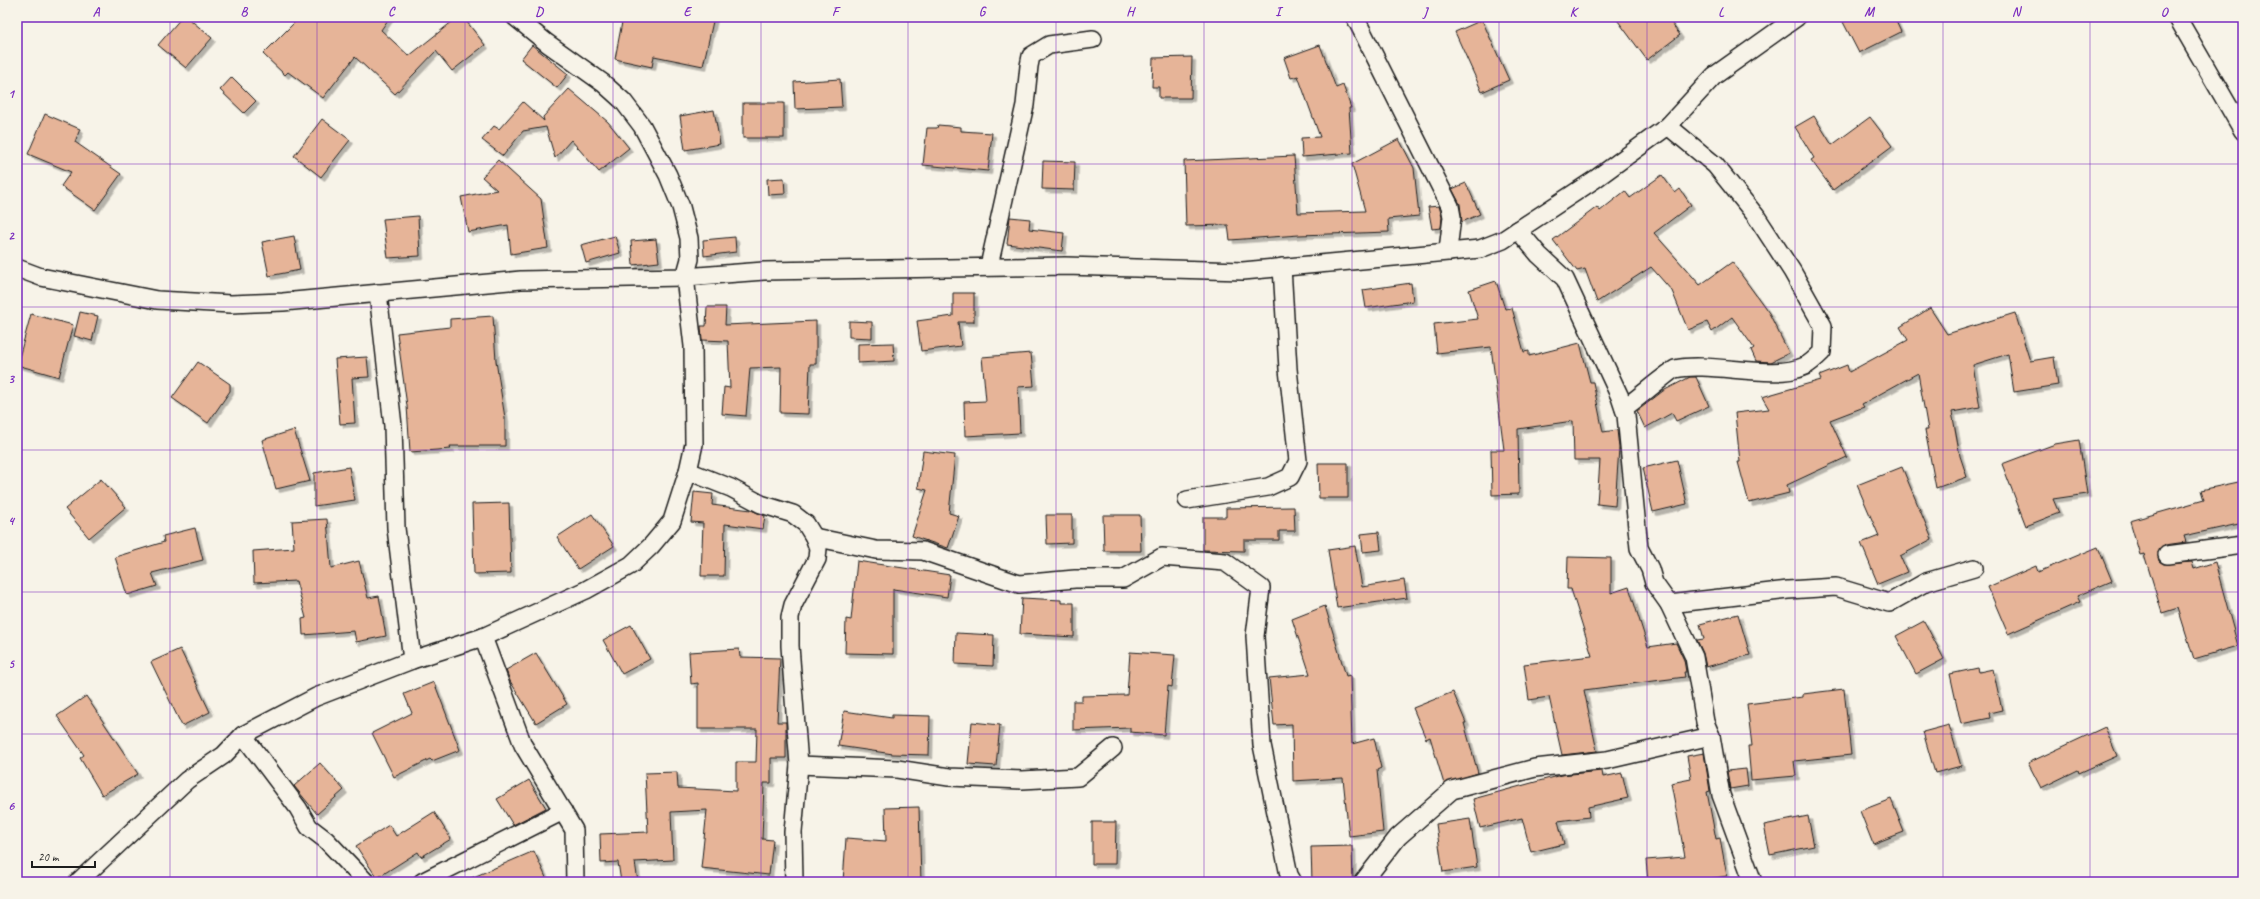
<svg xmlns="http://www.w3.org/2000/svg" width="2260" height="899" viewBox="0 0 2260 899" font-family="Caveat,sans-serif">
  <style>
    .building { fill: #e6b498; stroke: #1c1c1c; filter: url(#shadow) }
    .lines { fill: none; stroke-linecap: round; stroke-linejoin: round }
    .street-casing { stroke: #1c1c1c; stroke-width: 20 }
    .street { stroke: #f7f3e8; stroke-width: 17 }
    .grid { fill: none; stroke: #7b2cbf; stroke-width: 1; stroke-opacity: 0.55 }
    .neatline { fill: none; stroke: #7b2cbf; stroke-width: 1.5 }
    .grid-label { font-size: 13px; text-anchor: middle; font-weight: bold; fill: #7b2cbf }
  </style>
  <defs>
    <filter id="shadow"><feDropShadow dx="3.5" dy="3.5" stdDeviation="0" flood-color="#0004"/></filter>
  </defs>
  <rect width="100%" height="100%" fill="#f7f3e8"/>
  <filter id="ink" filterUnits="userSpaceOnUse"><feTurbulence type="fractalNoise" baseFrequency=".025" numOctaves="2"/><feDisplacementMap in="SourceGraphic" scale="8" xChannelSelector="R" yChannelSelector="G"/><feConvolveMatrix kernelMatrix="1 2 1 2 8 2 1 2 1" color-interpolation-filters="sRGB"/></filter>
  <g filter="url(#ink)">
    <g class="building">
      <path d="M 182,17 L 187,17 L 212,38 L 186,68 L 158,45 Z"/>
      <path d="M 300,17 L 390,17 L 381,30 L 409,56 L 458,17 L 463,17 L 485,45 L 452,71 L 436,51 L 395,94 L 355,57 L 323,98 L 288,72 L 285,75 L 263,54 Z"/>
      <path d="M 623,17 L 714,17 L 703,66 L 654,56 L 652,67 L 615,59 Z"/>
      <path d="M 1615,17 L 1667,17 L 1680,35 L 1647,60 Z"/>
      <path d="M 1854,17 L 1894,17 L 1901,32 L 1859,53 L 1843,22 Z"/>
      <path d="M 1482,20 L 1509,80 L 1482,92 L 1455,32 Z"/>
      <path d="M 532,45 L 568,74 L 557,88 L 521,59 Z"/>
      <path d="M 1320,45 L 1336,88 L 1343,85 L 1351,108 L 1349,108 L 1352,153 L 1302,157 L 1301,138 L 1320,137 L 1298,76 L 1291,78 L 1284,58 Z"/>
      <path d="M 1192,57 L 1191,98 L 1159,98 L 1159,87 L 1152,87 L 1153,58 Z"/>
      <path d="M 232,77 L 256,101 L 244,113 L 220,90 Z"/>
      <path d="M 840,79 L 842,107 L 795,109 L 794,82 Z"/>
      <path d="M 569,89 L 608,122 L 629,148 L 599,172 L 571,140 L 555,158 L 546,127 L 523,131 L 503,156 L 482,140 L 494,126 L 499,129 L 523,102 L 544,121 L 543,117 Z"/>
      <rect x="743" y="103" width="41" height="35"/>
      <path d="M 714,110 L 720,144 L 685,150 L 680,116 Z"/>
      <path d="M 45,114 L 80,129 L 75,142 L 121,174 L 95,210 L 61,186 L 71,172 L 28,154 Z"/>
      <path d="M 1814,116 L 1832,145 L 1870,117 L 1892,146 L 1833,190 L 1811,160 L 1814,158 L 1795,127 Z"/>
      <path d="M 322,119 L 350,140 L 321,177 L 294,156 Z"/>
      <path d="M 938,125 L 961,127 L 961,131 L 992,133 L 988,171 L 923,165 L 927,128 L 937,128 Z"/>
      <path d="M 1399,139 L 1414,168 L 1419,216 L 1388,219 L 1389,232 L 1299,235 L 1230,240 L 1228,225 L 1186,226 L 1184,161 L 1294,156 L 1298,213 L 1365,211 L 1352,164 Z"/>
      <path d="M 498,160 L 541,199 L 548,248 L 511,254 L 508,225 L 468,232 L 461,197 L 497,190 L 482,177 Z"/>
      <path d="M 1043,161 L 1075,162 L 1074,190 L 1042,189 Z"/>
      <path d="M 1662,175 L 1675,193 L 1680,189 L 1691,205 L 1654,233 L 1700,285 L 1732,262 L 1769,313 L 1789,353 L 1771,362 L 1756,361 L 1751,350 L 1754,348 L 1732,317 L 1712,332 L 1707,322 L 1688,330 L 1672,291 L 1651,267 L 1597,302 L 1585,269 L 1577,271 L 1553,240 L 1597,207 L 1600,211 L 1625,191 L 1630,198 Z"/>
      <path d="M 784,178 L 785,194 L 768,195 L 767,179 Z"/>
      <path d="M 1466,183 L 1480,214 L 1462,222 L 1460,204 L 1452,189 Z"/>
      <path d="M 1439,206 L 1442,217 L 1441,228 L 1432,229 L 1428,207 Z"/>
      <path d="M 418,216 L 420,256 L 388,258 L 383,219 Z"/>
      <path d="M 1010,217 L 1030,219 L 1029,229 L 1064,233 L 1062,251 L 1007,244 Z"/>
      <path d="M 294,236 L 300,270 L 269,276 L 262,242 Z"/>
      <path d="M 615,236 L 620,253 L 586,263 L 581,245 Z"/>
      <path d="M 735,237 L 736,252 L 704,256 L 703,240 Z"/>
      <path d="M 656,239 L 659,262 L 633,265 L 631,241 Z"/>
      <path d="M 1496,281 L 1505,309 L 1512,308 L 1524,352 L 1529,351 L 1529,356 L 1580,343 L 1590,382 L 1593,382 L 1603,432 L 1617,430 L 1619,448 L 1615,506 L 1597,504 L 1600,460 L 1574,460 L 1573,421 L 1518,429 L 1519,494 L 1492,495 L 1491,450 L 1504,450 L 1491,347 L 1437,353 L 1434,324 L 1478,319 L 1469,290 Z"/>
      <path d="M 1411,283 L 1413,301 L 1366,308 L 1363,290 Z"/>
      <path d="M 953,293 L 974,293 L 974,322 L 958,322 L 961,346 L 921,351 L 917,321 L 953,316 Z"/>
      <path d="M 707,307 L 726,307 L 725,325 L 816,321 L 816,364 L 810,364 L 808,414 L 780,413 L 781,367 L 750,368 L 746,416 L 722,414 L 724,387 L 730,388 L 728,341 L 702,340 L 701,326 L 706,326 Z"/>
      <path d="M 1930,308 L 1947,334 L 2015,313 L 2030,361 L 2054,357 L 2058,385 L 2014,392 L 2008,354 L 1973,365 L 1980,407 L 1952,412 L 1960,456 L 1967,477 L 1936,488 L 1925,430 L 1928,430 L 1918,373 L 1862,404 L 1864,407 L 1830,420 L 1847,457 L 1787,485 L 1789,493 L 1749,503 L 1738,462 L 1740,462 L 1735,413 L 1769,409 L 1762,397 L 1821,380 L 1819,376 L 1847,365 L 1849,372 L 1908,340 L 1900,327 Z"/>
      <path d="M 80,312 L 98,316 L 92,341 L 74,336 Z"/>
      <path d="M 31,314 L 73,325 L 59,377 L 17,365 Z"/>
      <path d="M 493,316 L 496,361 L 505,418 L 505,446 L 450,446 L 451,449 L 410,452 L 407,406 L 397,333 L 450,327 L 450,319 Z"/>
      <path d="M 849,321 L 872,322 L 872,338 L 849,337 Z"/>
      <path d="M 893,343 L 894,361 L 858,363 L 858,344 Z"/>
      <path d="M 1031,353 L 1034,386 L 1018,387 L 1020,433 L 965,436 L 964,402 L 986,401 L 982,357 Z"/>
      <path d="M 367,357 L 369,377 L 352,378 L 355,423 L 340,424 L 335,359 Z"/>
      <path d="M 198,362 L 230,384 L 230,391 L 208,423 L 172,398 Z"/>
      <path d="M 1690,377 L 1696,377 L 1709,406 L 1676,421 L 1672,413 L 1645,428 L 1637,411 L 1663,391 Z"/>
      <path d="M 294,430 L 310,481 L 276,489 L 262,440 Z"/>
      <path d="M 2079,440 L 2087,494 L 2053,499 L 2059,513 L 2026,526 L 2002,464 L 2055,444 Z"/>
      <path d="M 923,451 L 955,455 L 949,513 L 959,516 L 948,548 L 912,536 L 927,490 L 918,488 Z"/>
      <path d="M 1677,460 L 1687,504 L 1653,512 L 1643,468 Z"/>
      <path d="M 1318,463 L 1348,463 L 1348,498 L 1319,498 Z"/>
      <path d="M 349,467 L 355,500 L 314,506 L 314,473 Z"/>
      <path d="M 1902,467 L 1932,539 L 1900,556 L 1907,572 L 1878,584 L 1861,543 L 1879,536 L 1857,485 Z"/>
      <path d="M 101,479 L 126,507 L 89,538 L 65,509 Z"/>
      <path d="M 2243,481 L 2243,523 L 2184,536 L 2186,542 L 2165,545 L 2158,552 L 2159,561 L 2164,564 L 2192,562 L 2194,569 L 2215,562 L 2238,646 L 2194,659 L 2178,608 L 2162,613 L 2144,554 L 2140,555 L 2130,521 L 2204,500 L 2201,490 Z"/>
      <path d="M 694,492 L 713,494 L 712,505 L 751,510 L 765,516 L 763,529 L 725,524 L 724,576 L 701,576 L 703,523 L 691,522 Z"/>
      <path d="M 509,503 L 511,573 L 474,574 L 472,504 Z"/>
      <path d="M 1294,507 L 1295,531 L 1279,531 L 1279,540 L 1244,540 L 1244,551 L 1203,550 L 1203,517 L 1226,517 L 1226,508 Z"/>
      <path d="M 592,514 L 614,546 L 578,569 L 557,537 Z"/>
      <path d="M 1046,515 L 1072,515 L 1072,543 L 1047,544 Z"/>
      <path d="M 1103,515 L 1140,515 L 1141,551 L 1104,551 Z"/>
      <path d="M 327,519 L 331,568 L 359,561 L 368,598 L 379,596 L 386,636 L 356,642 L 354,631 L 303,635 L 302,619 L 306,618 L 296,581 L 254,583 L 253,551 L 294,548 L 292,521 Z"/>
      <path d="M 195,528 L 203,560 L 152,573 L 157,586 L 127,595 L 115,557 L 164,542 L 163,536 Z"/>
      <path d="M 1379,532 L 1381,550 L 1363,552 L 1361,534 Z"/>
      <path d="M 1355,546 L 1362,587 L 1404,580 L 1407,598 L 1337,608 L 1328,550 Z"/>
      <path d="M 2098,547 L 2112,581 L 2077,596 L 2080,602 L 2008,634 L 1988,587 L 2036,566 L 2038,572 Z"/>
      <path d="M 1568,557 L 1611,558 L 1611,593 L 1629,587 L 1648,647 L 1676,643 L 1684,660 L 1686,672 L 1684,672 L 1685,677 L 1584,690 L 1597,751 L 1562,755 L 1549,697 L 1529,700 L 1524,664 L 1592,656 L 1571,589 L 1567,589 Z"/>
      <path d="M 857,561 L 950,575 L 947,597 L 893,589 L 893,654 L 845,653 L 846,619 L 851,620 Z"/>
      <path d="M 1022,598 L 1061,600 L 1061,603 L 1074,603 L 1074,637 L 1020,634 Z"/>
      <path d="M 1325,606 L 1346,676 L 1350,675 L 1352,744 L 1374,738 L 1381,768 L 1377,770 L 1383,832 L 1349,836 L 1343,778 L 1293,781 L 1292,724 L 1274,725 L 1269,678 L 1310,674 L 1292,619 Z"/>
      <path d="M 1738,614 L 1750,655 L 1706,667 L 1703,653 L 1697,640 L 1704,639 L 1700,624 Z"/>
      <path d="M 1924,621 L 1944,659 L 1916,674 L 1896,636 Z"/>
      <path d="M 631,625 L 650,659 L 622,674 L 603,640 Z"/>
      <path d="M 956,633 L 994,635 L 993,666 L 955,664 Z"/>
      <path d="M 180,649 L 210,712 L 182,726 L 151,662 Z"/>
      <path d="M 739,649 L 740,657 L 780,658 L 777,722 L 786,722 L 786,758 L 771,758 L 771,783 L 764,783 L 762,839 L 773,840 L 769,875 L 701,868 L 707,810 L 671,812 L 673,860 L 635,862 L 638,882 L 621,882 L 618,862 L 601,863 L 600,834 L 648,832 L 645,773 L 677,772 L 678,788 L 736,791 L 736,762 L 756,762 L 757,729 L 698,729 L 698,683 L 691,684 L 689,652 Z"/>
      <path d="M 1130,652 L 1175,655 L 1172,687 L 1168,686 L 1164,735 L 1130,732 L 1130,728 L 1073,730 L 1073,701 L 1082,701 L 1082,696 L 1127,695 Z"/>
      <path d="M 536,653 L 567,704 L 536,723 L 510,681 L 506,670 Z"/>
      <path d="M 1978,668 L 1979,672 L 1993,669 L 2002,710 L 1989,713 L 1990,718 L 1961,724 L 1950,674 Z"/>
      <path d="M 434,682 L 460,750 L 432,761 L 430,759 L 394,777 L 372,733 L 412,713 L 404,694 Z"/>
      <path d="M 1844,689 L 1851,755 L 1794,761 L 1796,776 L 1751,780 L 1748,746 L 1752,746 L 1747,704 L 1803,697 L 1803,694 Z"/>
      <path d="M 1453,692 L 1466,723 L 1464,723 L 1478,773 L 1444,784 L 1430,737 L 1426,739 L 1413,708 Z"/>
      <path d="M 86,696 L 138,774 L 102,795 L 80,758 L 84,755 L 57,716 Z"/>
      <path d="M 844,711 L 892,718 L 892,715 L 930,716 L 929,755 L 893,754 L 838,746 Z"/>
      <path d="M 972,722 L 1000,725 L 996,766 L 968,764 Z"/>
      <path d="M 1949,725 L 1961,766 L 1935,773 L 1923,732 Z"/>
      <path d="M 2105,727 L 2117,756 L 2079,773 L 2078,770 L 2041,788 L 2028,763 Z"/>
      <path d="M 1704,753 L 1710,791 L 1707,792 L 1716,839 L 1720,838 L 1727,876 L 1691,882 L 1648,882 L 1646,860 L 1685,857 L 1671,783 L 1691,779 L 1687,756 Z"/>
      <path d="M 320,763 L 344,790 L 317,814 L 294,786 Z"/>
      <path d="M 1746,769 L 1748,786 L 1730,789 L 1727,771 Z"/>
      <path d="M 1602,771 L 1603,777 L 1622,773 L 1628,798 L 1588,807 L 1589,817 L 1558,821 L 1564,844 L 1531,852 L 1522,818 L 1480,828 L 1473,799 L 1561,775 Z"/>
      <path d="M 529,780 L 546,808 L 513,825 L 497,799 Z"/>
      <path d="M 1891,799 L 1904,832 L 1873,844 L 1860,811 Z"/>
      <path d="M 919,807 L 921,882 L 843,882 L 846,838 L 886,841 L 885,808 Z"/>
      <path d="M 434,812 L 451,839 L 421,857 L 418,852 L 377,878 L 356,846 L 389,825 L 396,836 Z"/>
      <path d="M 1808,816 L 1814,846 L 1770,855 L 1764,825 Z"/>
      <path d="M 1470,819 L 1477,867 L 1443,872 L 1436,824 Z"/>
      <path d="M 1092,822 L 1116,822 L 1115,864 L 1092,864 Z"/>
      <path d="M 1352,846 L 1353,882 L 1312,882 L 1311,847 Z"/>
      <path d="M 534,851 L 548,882 L 462,882 Z"/>
    </g>
    <g class="lines">
      <defs>
        <g id="street">
          <path d="M 1355,17 L 1450,206 L 1452,217 L 1448,250 L 1450,252"/>
          <path d="M 2177,17 L 2243,131"/>
          <path d="M 1518,230 L 1539,255 L 1565,279 L 1620,397 L 1626,415 L 1639,548 L 1650,569 L 1654,583 L 1669,604 L 1694,657 L 1705,722 L 1711,736 L 1721,795 L 1753,882"/>
          <path d="M 989,266 L 1025,105 L 1029,66 L 1031,56 L 1049,45 L 1093,39"/>
          <path d="M 17,268 L 41,277 L 157,300 L 231,304 L 283,302 L 521,280 L 685,277 L 764,271 L 1065,266 L 1243,271 L 1480,249 L 1503,240 L 1594,180 L 1668,126 L 1714,76 L 1797,17"/>
          <path d="M 378,293 L 393,426 L 396,528 L 412,660"/>
          <path d="M 1624,408 C 1632,403 1671,370 1675,369 C 1711,361 1774,381 1805,366 C 1811,363 1817,357 1822,352 L 1823,326 L 1792,271 L 1756,216 L 1715,165 L 1668,126"/>
          <path d="M 688,471 L 731,488 L 761,504 L 793,514 L 806,524 L 814,537 L 818,548 L 817,559 L 793,605 L 790,617 L 790,646 L 799,765 L 793,832 L 794,882"/>
          <path d="M 1187,500 L 1268,487 L 1290,477 L 1298,461 L 1288,369 L 1282,267"/>
          <path d="M 814,537 L 876,550 L 923,551 L 1019,584 L 1075,579 L 1123,579 L 1162,557 L 1225,562 L 1261,588 L 1255,636 L 1262,745 L 1289,875 L 1293,882"/>
          <path d="M 2167,555 L 2243,545"/>
          <path d="M 1669,604 L 1788,590 L 1836,587 L 1889,603 L 1926,582 L 1974,568"/>
          <path d="M 483,637 L 523,745 L 574,830 L 575,882"/>
          <path d="M 243,735 L 298,808 L 309,827 L 326,840 L 366,882"/>
          <path d="M 799,765 L 897,769 L 949,777 L 1022,780 L 1078,777 L 1113,748"/>
          <path d="M 78,882 L 187,780 L 224,755 L 243,735 L 316,697 L 412,660 L 483,637 L 586,590 L 631,565 L 651,546 L 672,521 L 688,471 L 694,444 L 693,346 L 685,277 L 690,259 L 689,238 L 681,207 L 668,175 L 642,126 L 623,101 L 603,83 L 547,43 L 515,17"/>
          <path d="M 422,882 L 563,811"/>
          <path d="M 1363,882 L 1398,837 L 1452,790 L 1535,768 L 1607,760 L 1711,736"/>
        </g>
      </defs>
      <use href="#street" class="street-casing"/>
      <use href="#street" class="street"/>
    </g>
  </g>
  <path class="grid" d="M 170,17 L 170,882M 317,17 L 317,882M 465,17 L 465,882M 613,17 L 613,882M 761,17 L 761,882M 908,17 L 908,882M 1056,17 L 1056,882M 1204,17 L 1204,882M 1352,17 L 1352,882M 1499,17 L 1499,882M 1647,17 L 1647,882M 1795,17 L 1795,882M 1943,17 L 1943,882M 2090,17 L 2090,882M 17,164 L 2243,164M 17,307 L 2243,307M 17,450 L 2243,450M 17,592 L 2243,592M 17,734 L 2243,734"/>
  <rect width="2260" height="899" fill="none" stroke="#f7f3e8" stroke-width="44"/>
  <path d="M32 861v6h63v-6" fill="none" stroke="#1c1c1c" stroke-width="2"/>
  <text x="38" y="861" font-size="12" fill="#1c1c1c" stroke="#f7f3e8" stroke-width="3" paint-order="stroke">20 m</text>
  <rect x="22" y="22" width="2216" height="855" class="neatline"/>
  <g class="grid-label">
    <text x="96" y="16">A</text>
    <text x="244" y="16">B</text>
    <text x="391" y="16">C</text>
    <text x="539" y="16">D</text>
    <text x="687" y="16">E</text>
    <text x="835" y="16">F</text>
    <text x="982" y="16">G</text>
    <text x="1130" y="16">H</text>
    <text x="1278" y="16">I</text>
    <text x="1425" y="16">J</text>
    <text x="1573" y="16">K</text>
    <text x="1721" y="16">L</text>
    <text x="1869" y="16">M</text>
    <text x="2016" y="16">N</text>
    <text x="2164" y="16">O</text>
    <text x="11" y="98">1</text>
    <text x="11" y="240">2</text>
    <text x="11" y="383">3</text>
    <text x="11" y="525">4</text>
    <text x="11" y="668">5</text>
    <text x="11" y="810">6</text>
  </g>
</svg>
